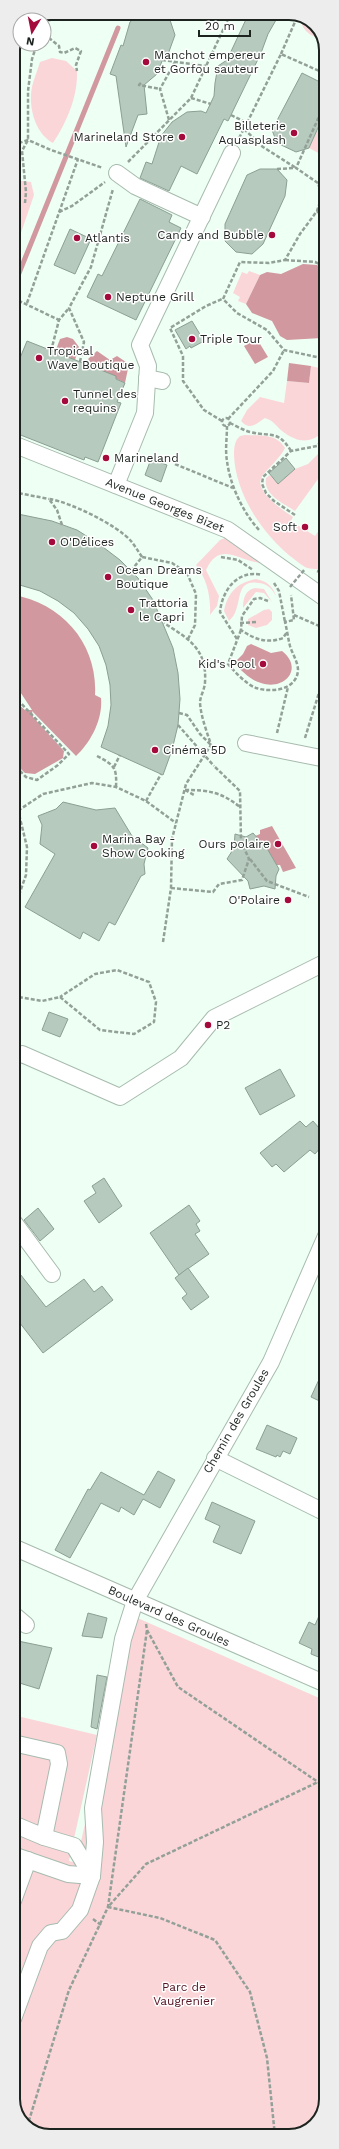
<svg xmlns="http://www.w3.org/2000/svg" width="339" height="2149" viewBox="0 0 339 2149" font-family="'Work Sans',sans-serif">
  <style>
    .green { fill: #fbd6d9 }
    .water { fill: #d1999f }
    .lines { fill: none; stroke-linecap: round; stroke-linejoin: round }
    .stream { stroke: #d1999f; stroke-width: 5 }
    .building { fill: #b6cabd; stroke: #8c9f93 }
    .minor-casing { stroke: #a7bbae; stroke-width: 18 }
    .path { stroke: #93a098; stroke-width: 2.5; stroke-dasharray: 4 2; stroke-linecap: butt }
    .minor { stroke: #fff; stroke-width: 16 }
    .path-bridge { stroke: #93a098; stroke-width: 2.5; stroke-dasharray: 4 2; stroke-linecap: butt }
    .poi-dot { fill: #a50a3c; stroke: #fff; stroke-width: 1.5 }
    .labels { text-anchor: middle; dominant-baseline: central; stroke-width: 3; stroke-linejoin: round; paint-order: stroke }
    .poi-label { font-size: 12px; fill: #1d241f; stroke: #fff; text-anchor: start }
    .street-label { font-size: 12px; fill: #1d241f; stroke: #fff }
    .park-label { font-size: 12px; fill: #551321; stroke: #fff }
    .rim { fill: none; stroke: #1d241f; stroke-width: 2 }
  </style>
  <rect width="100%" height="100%" fill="#eefff4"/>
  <g class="green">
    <path d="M 302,17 L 315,24 L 322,38 C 312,39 298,27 302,17 Z"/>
    <path d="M 52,58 L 66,61 L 77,71 C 78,96 67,122 53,143 C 34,133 27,103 33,83 C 35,76 38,69 40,62 Z"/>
    <path d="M 326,125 L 326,157 L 309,148 L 317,131 Z"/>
    <path d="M 13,180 L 31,182 L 34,195 L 13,256 Z"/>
    <path d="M 249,271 L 260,275 L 246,304 L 238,301 L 240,297 L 233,293 L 242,272 L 247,274 Z"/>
    <path d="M 311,366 L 319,368 L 326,373 L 326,429 C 312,444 299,444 282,431 C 276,426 274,421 265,418 C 256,424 250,431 241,421 L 247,410 L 260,397 L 284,403 L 287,381 L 309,383 Z"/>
    <path d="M 245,435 C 260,436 276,433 285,448 C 280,458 270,466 263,475 C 251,490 283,510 293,517 L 291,521 L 315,536 L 326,520 L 326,571 C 319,568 311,570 305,567 C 300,564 294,559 290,556 C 261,532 236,494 234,456 C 234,449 234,441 240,436 Z"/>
    <path d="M 326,446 L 326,468 L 295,511 C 283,503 263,495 266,478 L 270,475 L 278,484 L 295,469 L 308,464 Z"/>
    <path d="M 225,538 L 261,563 C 238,561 220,540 206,570 L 219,596 L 217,606 L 210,615 C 211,597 207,579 196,565 L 220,540 Z"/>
    <path d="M 256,579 C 266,581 273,586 276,596 C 272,589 268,584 259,583 C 237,579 241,599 236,610 C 235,614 232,618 229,621 L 224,611 C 228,592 237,583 256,579 Z"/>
    <path d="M 255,588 L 264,589 L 272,602 L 264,593 L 256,592 L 243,608 C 243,599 245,590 255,588 Z"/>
    <path d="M 269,609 L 272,612 L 272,620 L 267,625 L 256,628 L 248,625 L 248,619 L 264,610 Z"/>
    <path d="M 133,1616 L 326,1701 L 326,2099 L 317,2124 L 294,2136 L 45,2136 L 24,2125 L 13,2104 L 13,1715 L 97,1735 L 69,1861 L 76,1863 Z"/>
  </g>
  <g class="water">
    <path d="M 303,264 L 317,265 L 326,271 L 326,340 L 322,338 L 287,340 L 280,336 L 272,321 L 252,313 L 246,304 L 260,275 L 267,272 L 281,274 Z"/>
    <path d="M 67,337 L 73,339 L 79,347 L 75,360 L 55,352 L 60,339 Z"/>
    <path d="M 257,339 L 268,357 L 255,364 L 244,346 Z"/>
    <path d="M 97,351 L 110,360 L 117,356 L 129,364 L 125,383 L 95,368 L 88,359 Z"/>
    <path d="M 289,363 L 311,366 L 309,383 L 287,381 Z"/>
    <path d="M 13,595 C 63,603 98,645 95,695 L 101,698 C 103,719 91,742 76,756 L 32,711 L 33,717 L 64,751 L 63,758 L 35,774 L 25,773 L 13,761 L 13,705 L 15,706 L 18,704 L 25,710 L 32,710 L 13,681 Z"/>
    <path d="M 251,644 L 271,653 L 282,651 C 304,668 285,691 261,683 C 250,680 242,671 234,663 L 243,654 L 247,646 Z"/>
    <path d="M 272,826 L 296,868 L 283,872 L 280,865 L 273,865 L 253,837 L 260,834 L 260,830 Z"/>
    <path d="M 13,843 L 16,843 C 11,862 20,886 13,897 Z"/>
  </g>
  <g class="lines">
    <path class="stream" d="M 13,288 L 118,28"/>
  </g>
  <g class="building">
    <path d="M 140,13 L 163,13 L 170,20 L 175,35 L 167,57 L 164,56 L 157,74 L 144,85 L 147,114 L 138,115 L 126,147 L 116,76 L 110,74 L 121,45 L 123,46 L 130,22 Z"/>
    <path d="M 249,13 L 280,13 L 268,34 L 261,53 L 231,115 L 228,121 L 224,119 L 197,174 L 181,166 L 169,191 L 140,178 L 146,162 L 152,164 L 161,136 L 172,122 L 187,112 L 201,111 L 206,113 L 214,96 L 215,83 L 218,66 L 227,60 Z"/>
    <path d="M 302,73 L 326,85 L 326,110 L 309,148 L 296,152 L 277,143 L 272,130 Z"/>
    <path d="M 260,169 L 277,169 L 287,180 L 285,196 L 263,244 L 252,254 L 236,252 L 225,241 L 225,224 L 247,175 Z"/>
    <path d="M 140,199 L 172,215 L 169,222 L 181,228 L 136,320 L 87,297 L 98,274 L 102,276 Z"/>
    <path d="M 70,229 L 91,239 L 75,274 L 54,265 Z"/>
    <path d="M 192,321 L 204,341 L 191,348 L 190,346 L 186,349 L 175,330 Z"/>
    <path d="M 27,341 L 116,376 L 116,379 L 125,383 L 117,402 L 121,403 L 98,462 L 85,457 L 84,460 L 13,432 L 13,375 Z"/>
    <path d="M 286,458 L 295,469 L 278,484 L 269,473 Z"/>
    <path d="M 151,459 L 167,465 L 161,482 L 145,475 Z"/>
    <path d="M 13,513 L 52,521 L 77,530 L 99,544 L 120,560 L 138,578 L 153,600 L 173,648 L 178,673 L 180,699 L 178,725 L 172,750 L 163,775 L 101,747 L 108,726 L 111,705 L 110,685 L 106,665 L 99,646 L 88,629 L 74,613 L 58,601 L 40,591 L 13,583 Z"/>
    <path d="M 63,802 L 96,810 L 115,808 L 132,836 L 148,848 L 144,864 L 145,874 L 141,876 L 115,925 L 109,922 L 99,941 L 83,932 L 80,939 L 25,907 L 55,854 L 40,844 L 42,825 L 38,816 L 56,809 Z"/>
    <path d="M 253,833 L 268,850 L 279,869 L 276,876 L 275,889 L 264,886 L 250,889 L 248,881 L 227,859 L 234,848 L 235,834 L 246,837 Z"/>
    <path d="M 49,1012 L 68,1019 L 60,1037 L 42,1030 Z"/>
    <path d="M 280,1069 L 295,1096 L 260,1115 L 245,1088 Z"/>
    <path d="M 300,1121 L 306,1127 L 313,1121 L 326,1136 L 326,1141 L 315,1154 L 310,1150 L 284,1172 L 276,1164 L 272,1167 L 260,1153 Z"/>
    <path d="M 104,1178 L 122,1206 L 99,1223 L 84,1201 L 96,1193 L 92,1186 Z"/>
    <path d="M 189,1205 L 200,1221 L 196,1224 L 200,1231 L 195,1234 L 209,1254 L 179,1275 L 150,1233 Z"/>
    <path d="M 38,1208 L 54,1229 L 40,1241 L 24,1220 Z"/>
    <path d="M 13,1265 L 46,1307 L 84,1279 L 94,1292 L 102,1286 L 113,1300 L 43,1353 L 13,1314 Z"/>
    <path d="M 188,1268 L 209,1297 L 191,1310 L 182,1298 L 187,1294 L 175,1278 Z"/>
    <path d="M 326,1364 L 326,1404 L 311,1397 Z"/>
    <path d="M 267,1425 L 297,1438 L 290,1454 L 283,1451 L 280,1457 L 277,1455 L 276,1457 L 256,1449 Z"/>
    <path d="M 158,1471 L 175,1480 L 160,1508 L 143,1499 L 134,1515 L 121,1507 L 119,1512 L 101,1503 L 70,1558 L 55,1550 L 88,1489 L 90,1490 L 101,1472 L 144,1495 Z"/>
    <path d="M 212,1502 L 255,1521 L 241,1554 L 213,1542 L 220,1526 L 205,1519 Z"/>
    <path d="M 326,1600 L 326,1660 L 311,1654 L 312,1649 L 299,1643 L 309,1622 L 315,1625 Z"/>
    <path d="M 88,1613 L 107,1618 L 102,1638 L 82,1636 Z"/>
    <path d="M 13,1640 L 52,1648 L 39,1689 L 13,1681 Z"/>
    <path d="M 97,1675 L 107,1677 L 97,1729 L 91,1727 Z"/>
  </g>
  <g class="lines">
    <defs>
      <g id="minor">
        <path d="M 117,173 L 135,186 L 202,217"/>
        <path d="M 147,378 L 162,381"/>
        <path d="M 13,444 L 228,530 L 326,599"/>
        <path d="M 116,485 L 145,413 L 148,366 L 140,345 L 232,153"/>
        <path d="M 246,743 L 326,759"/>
        <path d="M 13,1057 L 22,1054 L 120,1097 L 181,1058 L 214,1018 L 326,962"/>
        <path d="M 13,1221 L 52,1274"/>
        <path d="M 215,1458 L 326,1513"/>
        <path d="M 13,1547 L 326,1684"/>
        <path d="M 13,1614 L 26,1625"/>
        <path d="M 13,1743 L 57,1753 L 59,1764 L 44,1837 L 13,1824"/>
        <path d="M 44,1837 L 74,1846 L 92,1876"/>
        <path d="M 13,1855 L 68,1874 L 92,1876"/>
        <path d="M 13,1901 L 28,1860"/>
        <path d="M 13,2019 L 40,1946 L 51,1933 L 62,1931 L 80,1910 L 92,1876 L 95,1842 L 93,1808 L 123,1639 L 135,1601 L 271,1362 L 326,1236"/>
      </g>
    </defs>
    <use href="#minor" class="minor-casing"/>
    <g class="path">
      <path d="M 44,24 L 61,13"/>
      <path d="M 44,34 L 59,46 L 60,52 L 64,53 L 75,48 L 81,51 L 76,65 L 77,71"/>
      <path d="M 281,54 L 298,15"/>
      <path d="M 162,60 L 206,66"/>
      <path d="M 141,83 L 139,85 L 160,89"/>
      <path d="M 191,98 L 211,104"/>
      <path d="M 326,101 L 296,168 L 318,183 L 322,196 L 317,211 L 300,234 L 285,260 L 269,263 L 240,262 L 223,299 L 237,313 L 267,330 L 284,350 L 326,359"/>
      <path d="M 231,115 L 247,123 L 281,54 L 326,74"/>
      <path d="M 169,120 L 160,89 L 175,62"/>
      <path d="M 244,129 L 263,147 L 296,168"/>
      <path d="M 239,138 L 247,123"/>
      <path d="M 13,145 L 28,140 L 51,150 L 103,168"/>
      <path d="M 128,162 L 191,98 L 231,13"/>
      <path d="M 277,169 L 295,168"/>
      <path d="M 318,183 L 326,185"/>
      <path d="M 25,203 L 26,192 L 22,151 L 28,140 L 28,91 L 32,59 L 37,44"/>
      <path d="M 317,211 L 326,220"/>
      <path d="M 59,212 L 72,206 L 105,182"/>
      <path d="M 285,260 L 315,262 L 326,267"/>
      <path d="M 13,298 L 59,320"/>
      <path d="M 27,303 L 78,159"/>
      <path d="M 51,351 L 59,320 L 69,308"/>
      <path d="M 80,362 L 84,342 L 69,308 L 91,267 L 113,189"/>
      <circle cx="226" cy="422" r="4"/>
      <path d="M 228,419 L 273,371 L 284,350"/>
      <path d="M 222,421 L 204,410 L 183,381 L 183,356 L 170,328 L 206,306 L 222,299"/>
      <path d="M 230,423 C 236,426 243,430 250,432 C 272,437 278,430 291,451"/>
      <path d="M 227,426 C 227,437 225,450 227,461 C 230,485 243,513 260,531"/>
      <path d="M 175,464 L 233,488"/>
      <path d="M 13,492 L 49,499"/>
      <path d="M 295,515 L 274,501 L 266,493 L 262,484 L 263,477 L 291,451 L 317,446 L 326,437"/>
      <path d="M 62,525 L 57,510 L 49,499 C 70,502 117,525 131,541 C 135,546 138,551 142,557"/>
      <path d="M 221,557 L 238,560 L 253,570"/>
      <path d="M 131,571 L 142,557 L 172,563 L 187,573 L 196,594 L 195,625 L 188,639"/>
      <path d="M 317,571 L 326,574"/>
      <path d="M 274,583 L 279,591 L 285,622"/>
      <path d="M 268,601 L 260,598 L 254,599 L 242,616 L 241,630 C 254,639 267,644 283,638 L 287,632"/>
      <path d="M 294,615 L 326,629"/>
      <path d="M 240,623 L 258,622"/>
      <path d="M 241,630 L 228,664 C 235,672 246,684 256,688 C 272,693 297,690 298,670 C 298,662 292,653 290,646 C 288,638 287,630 285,622 L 294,620 L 291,595"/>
      <path d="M 237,639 L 220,612 C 222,591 237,569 262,575"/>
      <path d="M 13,689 L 16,698 L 69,754 L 58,765 L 37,780 L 26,777 L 13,764"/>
      <path d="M 13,705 L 18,699"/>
      <path d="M 179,713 L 187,715 L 200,734 L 211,745"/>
      <path d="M 277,733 L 288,687"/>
      <path d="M 305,738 L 326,670"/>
      <path d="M 97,756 C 114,765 117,767 116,787"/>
      <path d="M 114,767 L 120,755"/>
      <path d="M 185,790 C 209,790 221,792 240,807"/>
      <path d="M 185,790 L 194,795"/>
      <path d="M 146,801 L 161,774"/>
      <path d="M 13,814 L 43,794 L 92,783 L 116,787 L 146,801 L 176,823"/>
      <path d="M 250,859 L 267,881 L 309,897"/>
      <path d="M 171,888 L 213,892 L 219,884 L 242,880 L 249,859 L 241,841 L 240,791 L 214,766"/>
      <path d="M 13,912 L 26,875 L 27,847 L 18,810"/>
      <path d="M 13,929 C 20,943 19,962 13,977"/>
      <path d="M 163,942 L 171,888 L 172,839 L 186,784 L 211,745 C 207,732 201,717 200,703 C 200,696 205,689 205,682 C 207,649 189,639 164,623"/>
      <path d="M 13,996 L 42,1001 L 60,997 L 100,1030 L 134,1034 L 154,1022 L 156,1002 L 149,982 L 117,970 L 95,974 L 60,997"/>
      <path d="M 146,1624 L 147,1630 L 178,1687 L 318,1782 L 326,1785"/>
      <path d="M 93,1919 L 101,1925"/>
      <path d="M 27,2127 L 69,1990 L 108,1907 L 147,1630"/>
      <path d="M 275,2136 L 267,2058 L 250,1992 L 215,1940 L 160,1918 L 108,1907 L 146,1864 L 318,1782"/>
    </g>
    <use href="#minor" class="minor"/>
    <g class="path-bridge">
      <path d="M 290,587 L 305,569"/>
      <path d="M 178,725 L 214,766"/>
    </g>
  </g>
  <g class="poi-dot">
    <circle cx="146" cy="62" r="4"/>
    <circle cx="294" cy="133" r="4"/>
    <circle cx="182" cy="137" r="4"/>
    <circle cx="272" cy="235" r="4"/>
    <circle cx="77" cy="238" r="4"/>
    <circle cx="108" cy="297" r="4"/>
    <circle cx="192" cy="339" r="4"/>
    <circle cx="39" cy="358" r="4"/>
    <circle cx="65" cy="401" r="4"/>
    <circle cx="106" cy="458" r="4"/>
    <circle cx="305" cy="527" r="4"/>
    <circle cx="52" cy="542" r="4"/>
    <circle cx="108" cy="577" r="4"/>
    <circle cx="131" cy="610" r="4"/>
    <circle cx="263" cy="664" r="4"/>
    <circle cx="155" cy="750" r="4"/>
    <circle cx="278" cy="844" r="4"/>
    <circle cx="94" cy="846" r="4"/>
    <circle cx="288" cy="900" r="4"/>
    <circle cx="208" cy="1025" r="4"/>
  </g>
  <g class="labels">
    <g class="poi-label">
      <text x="154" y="55">Manchot empereur<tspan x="154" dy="14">et Gorfou sauteur</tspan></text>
      <text x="286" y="126" text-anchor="end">Billeterie<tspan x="286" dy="14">Aquasplash</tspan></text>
      <text x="174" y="137" text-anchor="end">Marineland Store</text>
      <text x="264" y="235" text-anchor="end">Candy and Bubble</text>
      <text x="85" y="238">Atlantis</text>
      <text x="116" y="297">Neptune Grill</text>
      <text x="200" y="339">Triple Tour</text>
      <text x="47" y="351">Tropical<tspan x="47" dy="14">Wave Boutique</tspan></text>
      <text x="73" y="394">Tunnel des<tspan x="73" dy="14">requins</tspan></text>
      <text x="114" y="458">Marineland</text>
      <text x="297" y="527" text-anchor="end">Soft</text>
      <text x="60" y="542">O'Délices</text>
      <text x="116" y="570">Ocean Dreams<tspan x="116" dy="14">Boutique</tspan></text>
      <text x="139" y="603">Trattoria<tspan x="139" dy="14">le Capri</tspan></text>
      <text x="255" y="664" text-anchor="end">Kid's Pool</text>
      <text x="163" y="750">Cinéma 5D</text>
      <text x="102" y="839">Marina Bay -<tspan x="102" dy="14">Show Cooking</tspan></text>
      <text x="270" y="844" text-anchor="end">Ours polaire</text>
      <text x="280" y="900" text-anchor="end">O'Polaire</text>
      <text x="216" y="1025">P2</text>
    </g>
    <g class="street-label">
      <text transform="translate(165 505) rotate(22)">Avenue Georges Bizet</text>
      <text transform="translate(236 1421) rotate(-60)">Chemin des Groules</text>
      <text transform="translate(169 1616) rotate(24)">Boulevard des Groules</text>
    </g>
    <g class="park-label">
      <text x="184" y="1987">Parc de<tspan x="184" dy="14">Vaugrenier</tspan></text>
    </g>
  </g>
  <path d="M0 0H339V2149H0ZM50 20H289A30 30 0 0 1 319 50V2099A30 30 0 0 1 289 2129H50A30 30 0 0 1 20 2099V50A30 30 0 0 1 50 20Z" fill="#ededed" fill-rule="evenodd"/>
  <path class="rim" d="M50 20H289A30 30 0 0 1 319 50V2099A30 30 0 0 1 289 2129H50A30 30 0 0 1 20 2099V50A30 30 0 0 1 50 20Z"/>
  <g transform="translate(32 32) rotate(190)"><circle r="19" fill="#ffffff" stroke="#a5a7a5"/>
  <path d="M0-3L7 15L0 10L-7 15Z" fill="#a50a3c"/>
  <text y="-6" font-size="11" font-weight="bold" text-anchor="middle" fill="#1d241f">N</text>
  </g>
  <path d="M199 30v6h51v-6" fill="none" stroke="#1d241f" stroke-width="2"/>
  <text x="205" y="30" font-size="12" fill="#1d241f" stroke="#ffffff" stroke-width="3" paint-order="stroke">20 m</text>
</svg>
